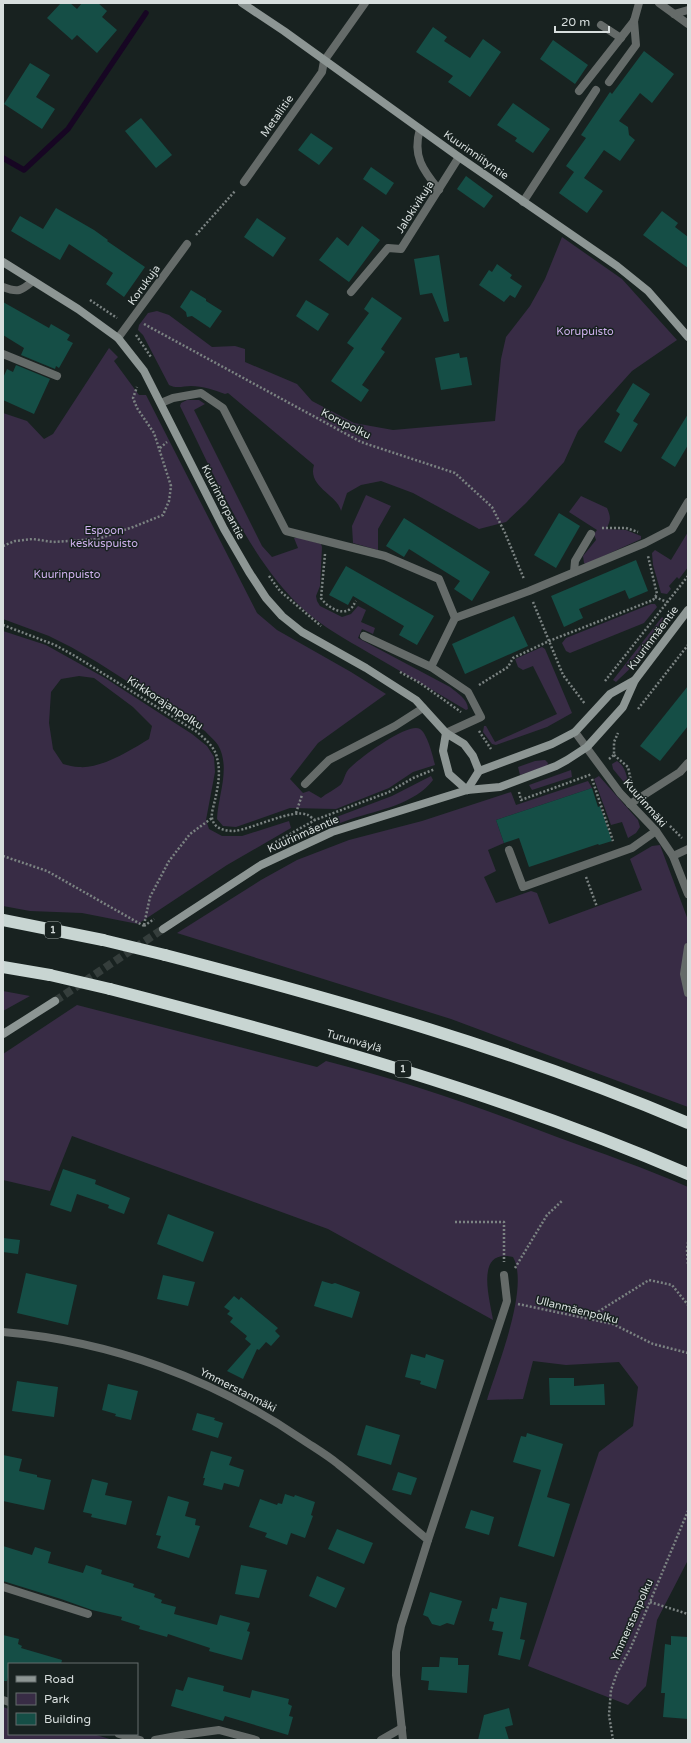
<svg xmlns="http://www.w3.org/2000/svg" width="691" height="1743" viewBox="0 0 691 1743" font-family="'Varela Round',sans-serif">
  <style>
    .green { fill: #382c45; fill-rule: evenodd }
    .lines { fill: none; stroke-linecap: round; stroke-linejoin: round }
    .stream { stroke: #170623; stroke-width: 5.5 }
    .building { fill: #154e46 }
    .secondary-tunnel { stroke: #353e3c; stroke-width: 8; stroke-dasharray: 8 4; stroke-linecap: butt }
    .path { stroke: #7b8382; stroke-width: 2.5; stroke-dasharray: 2 2; stroke-linecap: butt }
    .lane { stroke: #656b69; stroke-width: 8 }
    .street { stroke: #656b69; stroke-width: 8 }
    .secondary { stroke: #8d9694; stroke-width: 8 }
    .highway { stroke: #c8d5d2; stroke-width: 12 }
    .highway-bridge { stroke: #c8d5d2; stroke-width: 12 }
    .labels { text-anchor: middle; dominant-baseline: central; stroke-width: 3; stroke-linejoin: round; paint-order: stroke }
    .shield { fill: #182220; stroke: #9ea6a4; stroke-width: 1 }
    .shield-label { font-size: 10px; font-weight: bold; fill: #d7dedd }
    .street-label { font-size: 11px; fill: #d7dedd; stroke: #182220 }
    .park-label { font-size: 11px; fill: #cfb1ee; stroke: #182220 }
  </style>
  <rect width="100%" height="100%" fill="#182220"/>
  <g class="green">
    <path d="M 562,237 L 622,279 L 677,340 L 632,371 L 578,431 L 564,462 L 526,503 L 506,522 L 479,529 L 413,493 L 381,481 L 361,485 L 347,493 L 341,511 C 338,495 307,487 314,465 L 228,393 L 225,394 C 214,390 203,386 191,386 C 183,386 177,389 169,385 L 143,335 L 138,330 L 139,325 L 148,313 L 157,311 L 169,315 L 212,347 L 235,346 L 245,349 L 245,362 L 297,384 L 312,401 L 354,423 L 393,430 L 495,421 L 501,359 L 506,337 L 530,306 L 545,279 Z"/>
    <path d="M 109,348 L 118,357 L 114,361 L 139,395 L 146,395 L 257,613 L 277,630 L 351,672 L 386,694 L 318,743 L 290,779 L 303,793 L 309,791 L 321,798 C 327,793 334,790 339,786 C 344,783 344,775 348,770 C 355,761 409,721 420,729 C 427,733 433,756 435,765 L 413,772 L 389,788 L 336,809 L 290,808 L 236,827 L 223,826 L 217,819 C 218,795 231,768 218,745 C 215,740 209,736 205,731 L 97,662 L 71,647 L 49,636 L 3,619 L 3,413 L 27,421 L 44,439 L 53,434 Z"/>
    <path d="M 187,400 L 199,400 L 205,404 L 194,410 L 262,546 L 272,557 L 298,548 L 294,538 L 300,538 L 321,544 L 322,547 L 320,586 L 316,596 L 317,601 L 320,606 L 342,617 L 351,614 L 358,606 L 366,610 L 361,622 L 375,628 L 373,634 L 362,629 L 358,638 L 450,687 C 457,693 468,699 468,709 L 466,710 C 434,691 402,672 369,653 C 347,640 323,627 304,610 C 249,560 213,472 180,406 L 181,403 Z"/>
    <path d="M 366,495 L 391,506 L 378,529 L 378,550 L 353,543 L 352,526 Z"/>
    <path d="M 581,496 L 607,508 C 611,517 611,521 606,529 L 626,530 L 641,536 L 641,539 L 586,564 L 584,563 L 583,556 L 596,540 L 594,534 L 597,530 L 569,512 Z"/>
    <path d="M 688,532 L 688,567 L 679,579 L 677,577 L 669,586 L 671,589 L 667,594 L 661,593 L 653,565 L 652,553 L 655,550 L 671,560 Z"/>
    <path d="M 651,604 L 655,604 L 657,607 L 644,623 L 570,653 L 566,651 L 562,643 L 566,638 Z"/>
    <path d="M 662,617 L 665,620 C 656,645 635,664 616,682 L 613,680 Z"/>
    <path d="M 3,631 L 46,645 L 105,678 L 192,734 L 207,746 L 214,757 L 215,772 L 206,820 L 209,829 L 222,836 L 242,836 L 289,821 L 291,828 L 227,865 L 138,924 L 82,913 L 30,911 L 3,906 ZM 79,676 L 94,678 L 133,707 L 152,726 L 149,739 C 131,750 101,769 79,767 C 74,767 68,765 63,764 L 53,749 L 49,723 L 51,692 L 61,679 Z"/>
    <path d="M 542,647 L 545,649 L 572,713 L 547,727 L 496,745 L 492,744 L 483,732 L 484,726 L 486,726 L 495,742 L 557,714 L 533,666 L 523,670 L 518,667 L 515,659 Z"/>
    <path d="M 545,760 L 548,763 L 547,766 L 520,775 L 518,767 L 535,761 Z"/>
    <path d="M 617,761 C 625,766 627,776 628,784 L 627,786 L 613,769 L 612,764 Z"/>
    <path d="M 571,770 L 572,777 L 532,790 L 529,785 Z"/>
    <path d="M 431,776 L 433,780 C 415,804 379,810 351,819 C 334,825 316,832 299,838 L 297,835 L 318,824 L 392,796 Z"/>
    <path d="M 599,776 L 638,820 L 640,827 L 636,833 L 628,838 L 622,822 L 611,825 L 594,779 Z"/>
    <path d="M 588,781 L 592,788 L 496,820 L 504,843 L 488,850 L 496,871 L 484,877 L 496,903 L 531,891 L 537,893 L 549,924 L 642,890 L 630,859 L 652,846 L 660,845 L 688,920 L 688,1107 L 451,1019 L 177,933 L 261,880 L 297,860 L 349,840 L 422,821 L 511,792 L 516,805 Z"/>
    <path d="M 3,991 L 30,996 L 3,1011 Z"/>
    <path d="M 77,1005 L 317,1067 L 326,1061 C 405,1081 482,1108 557,1137 C 601,1153 645,1168 688,1187 L 688,1560 L 657,1620 L 646,1686 L 628,1705 L 528,1666 L 599,1452 L 633,1426 L 638,1387 L 619,1362 L 566,1365 L 533,1361 L 523,1399 L 487,1400 C 497,1367 530,1287 513,1257 C 474,1248 490,1300 493,1320 L 328,1229 L 72,1136 L 50,1191 L 3,1180 L 3,1054 Z"/>
    <path d="M 3,1707 L 9,1709 L 9,1734 L 93,1734 L 113,1740 L 3,1740 Z"/>
  </g>
  <g class="lines">
    <path class="stream" d="M 3,158 L 24,170 L 68,129 L 146,13"/>
  </g>
  <g class="building">
    <path d="M 61,3 L 70,3 L 77,9 L 82,3 L 98,3 L 107,11 L 102,17 L 117,30 L 97,53 L 77,35 L 72,40 L 47,18 Z"/>
    <path d="M 433,27 L 447,37 L 444,41 L 470,58 L 483,39 L 501,52 L 470,97 L 448,82 L 453,76 L 416,52 Z"/>
    <path d="M 553,40 L 588,65 L 575,84 L 540,59 Z"/>
    <path d="M 644,51 L 674,74 L 652,103 L 640,93 L 619,121 L 628,127 L 629,135 L 635,140 L 620,161 L 604,150 L 584,178 L 603,191 L 587,213 L 559,193 L 574,172 L 566,166 L 586,138 L 581,135 L 610,92 L 612,94 Z"/>
    <path d="M 30,63 L 50,75 L 36,97 L 55,109 L 42,129 L 4,104 Z"/>
    <path d="M 513,103 L 550,129 L 533,153 L 515,141 L 517,138 L 497,125 Z"/>
    <path d="M 141,118 L 172,155 L 156,168 L 125,131 Z"/>
    <path d="M 311,133 L 333,148 L 319,165 L 298,150 Z"/>
    <path d="M 371,167 L 394,183 L 386,195 L 363,179 Z"/>
    <path d="M 466,176 L 493,196 L 484,208 L 457,189 Z"/>
    <path d="M 56,208 L 94,230 L 108,240 L 107,241 L 145,267 L 124,297 L 106,284 L 113,273 L 69,244 L 60,260 L 11,231 L 20,216 L 43,229 Z"/>
    <path d="M 662,211 L 678,223 L 675,227 L 688,237 L 688,268 L 643,235 Z"/>
    <path d="M 257,218 L 286,238 L 273,257 L 244,237 Z"/>
    <path d="M 362,226 L 380,240 L 349,282 L 319,260 L 337,237 L 348,246 Z"/>
    <path d="M 439,255 L 449,321 L 444,322 L 432,293 L 420,295 L 414,259 Z"/>
    <path d="M 497,264 L 512,275 L 510,278 L 522,286 L 515,298 L 510,295 L 504,302 L 479,285 L 489,270 L 492,272 Z"/>
    <path d="M 191,290 L 206,299 L 206,301 L 222,311 L 210,328 L 192,316 L 187,317 L 186,312 L 180,307 Z"/>
    <path d="M 372,297 L 402,318 L 381,349 L 385,352 L 362,385 L 369,390 L 361,402 L 331,381 L 354,348 L 347,343 L 369,313 L 364,309 Z"/>
    <path d="M 306,300 L 329,314 L 318,331 L 296,316 Z"/>
    <path d="M 3,302 L 49,328 L 51,324 L 70,335 L 67,340 L 73,343 L 59,368 L 56,366 L 55,369 L 21,355 L 24,348 L 3,335 Z"/>
    <path d="M 459,353 L 460,358 L 467,357 L 472,385 L 441,390 L 435,358 Z"/>
    <path d="M 16,365 L 50,379 L 34,414 L 3,400 L 3,378 L 7,369 L 13,372 Z"/>
    <path d="M 633,383 L 650,394 L 633,421 L 638,424 L 621,452 L 604,442 L 620,414 L 616,411 Z"/>
    <path d="M 688,414 L 688,445 L 675,467 L 661,458 Z"/>
    <path d="M 559,513 L 580,526 L 556,568 L 534,555 Z"/>
    <path d="M 404,518 L 490,572 L 472,601 L 454,589 L 460,581 L 409,549 L 404,557 L 386,546 Z"/>
    <path d="M 636,560 L 648,591 L 629,599 L 625,590 L 579,609 L 583,618 L 564,627 L 551,596 Z"/>
    <path d="M 346,566 L 434,616 L 417,645 L 399,635 L 404,626 L 353,596 L 348,605 L 329,595 Z"/>
    <path d="M 514,616 L 528,646 L 465,674 L 452,644 Z"/>
    <path d="M 688,686 L 688,726 L 660,761 L 640,746 Z"/>
    <path d="M 592,788 L 598,807 L 600,806 L 612,841 L 599,845 L 598,844 L 529,867 L 519,838 L 504,843 L 496,820 Z"/>
    <path d="M 63,1169 L 96,1180 L 95,1184 L 130,1198 L 124,1214 L 108,1208 L 109,1205 L 77,1194 L 71,1212 L 50,1205 Z"/>
    <path d="M 168,1214 L 214,1232 L 203,1262 L 157,1244 Z"/>
    <path d="M 3,1238 L 20,1240 L 18,1254 L 3,1252 Z"/>
    <path d="M 26,1273 L 77,1285 L 68,1325 L 17,1313 Z"/>
    <path d="M 163,1275 L 195,1282 L 188,1306 L 157,1299 Z"/>
    <path d="M 322,1281 L 332,1284 L 335,1283 L 360,1292 L 352,1318 L 314,1306 Z"/>
    <path d="M 234,1296 L 239,1300 L 241,1297 L 278,1328 L 275,1331 L 280,1336 L 271,1346 L 266,1342 L 259,1350 L 257,1349 L 243,1379 L 227,1371 L 251,1344 L 245,1339 L 247,1336 L 230,1322 L 233,1318 L 227,1314 L 230,1311 L 224,1307 Z"/>
    <path d="M 411,1354 L 425,1358 L 426,1354 L 444,1360 L 436,1389 L 420,1384 L 421,1381 L 405,1377 Z"/>
    <path d="M 549,1378 L 574,1378 L 574,1386 L 604,1384 L 605,1405 L 550,1405 Z"/>
    <path d="M 17,1381 L 58,1387 L 54,1417 L 12,1411 Z"/>
    <path d="M 108,1384 L 138,1391 L 131,1420 L 115,1416 L 116,1414 L 102,1410 Z"/>
    <path d="M 197,1413 L 215,1418 L 214,1420 L 223,1423 L 218,1438 L 192,1430 Z"/>
    <path d="M 366,1425 L 400,1435 L 391,1465 L 357,1455 Z"/>
    <path d="M 527,1433 L 563,1444 L 547,1497 L 570,1504 L 554,1557 L 518,1546 L 541,1470 L 513,1462 L 521,1436 L 526,1437 Z"/>
    <path d="M 211,1451 L 232,1457 L 229,1465 L 244,1470 L 239,1487 L 224,1483 L 222,1490 L 203,1485 L 205,1478 L 203,1478 Z"/>
    <path d="M 3,1455 L 22,1459 L 19,1471 L 37,1475 L 37,1477 L 51,1480 L 44,1510 L 3,1501 Z"/>
    <path d="M 398,1472 L 417,1478 L 411,1495 L 392,1490 Z"/>
    <path d="M 92,1479 L 108,1483 L 105,1495 L 132,1501 L 126,1525 L 91,1517 L 92,1514 L 83,1512 Z"/>
    <path d="M 285,1494 L 294,1497 L 295,1495 L 315,1502 L 311,1515 L 313,1516 L 305,1538 L 291,1533 L 287,1545 L 265,1537 L 267,1533 L 249,1527 L 260,1499 L 277,1505 L 278,1503 L 282,1504 Z"/>
    <path d="M 168,1496 L 189,1502 L 185,1516 L 196,1519 L 195,1525 L 200,1526 L 189,1558 L 157,1548 L 161,1536 L 156,1535 Z"/>
    <path d="M 471,1510 L 494,1517 L 489,1535 L 465,1528 Z"/>
    <path d="M 337,1529 L 373,1543 L 364,1564 L 328,1549 Z"/>
    <path d="M 3,1546 L 32,1555 L 35,1547 L 51,1552 L 48,1563 L 83,1573 L 86,1565 L 102,1570 L 101,1574 L 134,1584 L 133,1587 L 155,1594 L 154,1597 L 162,1600 L 161,1603 L 176,1607 L 174,1614 L 217,1625 L 220,1615 L 250,1623 L 247,1631 L 250,1632 L 242,1660 L 209,1651 L 210,1648 L 168,1634 L 167,1637 L 139,1629 L 140,1626 L 121,1620 L 122,1617 L 92,1610 L 61,1599 L 3,1581 Z"/>
    <path d="M 241,1565 L 267,1570 L 259,1598 L 235,1594 Z"/>
    <path d="M 317,1576 L 345,1588 L 336,1608 L 309,1596 Z"/>
    <path d="M 430,1592 L 462,1601 L 454,1625 L 447,1623 L 440,1626 L 432,1624 L 428,1617 L 423,1615 Z"/>
    <path d="M 500,1597 L 527,1603 L 520,1639 L 525,1640 L 520,1660 L 498,1655 L 503,1632 L 492,1630 L 494,1622 L 489,1621 L 492,1608 L 497,1609 Z"/>
    <path d="M 3,1635 L 19,1639 L 18,1644 L 22,1646 L 21,1648 L 62,1660 L 61,1664 L 9,1664 L 9,1674 L 7,1681 L 3,1681 Z"/>
    <path d="M 671,1636 L 688,1637 L 688,1719 L 663,1717 L 665,1693 L 661,1693 L 665,1644 L 671,1645 Z"/>
    <path d="M 440,1657 L 458,1658 L 458,1665 L 469,1665 L 467,1693 L 428,1690 L 429,1681 L 421,1680 L 422,1667 L 439,1667 Z"/>
    <path d="M 188,1677 L 224,1686 L 223,1691 L 250,1698 L 252,1690 L 289,1699 L 288,1704 L 292,1706 L 289,1716 L 293,1717 L 288,1735 L 225,1716 L 223,1721 L 171,1706 L 176,1689 L 183,1691 Z"/>
    <path d="M 509,1708 L 513,1725 L 505,1727 L 509,1740 L 478,1740 L 484,1715 Z"/>
  </g>
  <g class="lines">
    <path class="secondary-tunnel" d="M 55,1001 L 163,929"/>
    <g class="path">
      <path d="M 196,235 L 235,191"/>
      <path d="M 90,300 L 117,318"/>
      <path d="M 144,324 L 361,442 L 455,473 L 492,507 L 505,533 L 524,579"/>
      <path d="M 136,335 L 151,357"/>
      <path d="M 160,448 L 167,442"/>
      <path d="M 602,528 L 626,528 L 638,532"/>
      <path d="M 3,546 L 15,541 L 33,539 L 53,542 L 98,539 L 133,527 L 163,515 L 169,501 L 171,486 L 154,433 L 137,408 L 133,398 L 137,387"/>
      <path d="M 325,554 L 321,598 C 326,606 341,616 350,609 C 353,607 354,604 356,601"/>
      <path d="M 269,576 L 280,591 L 321,626"/>
      <path d="M 655,597 L 667,602"/>
      <path d="M 533,602 L 563,675 L 585,704"/>
      <path d="M 3,625 L 55,645 L 75,656 L 197,732 C 205,739 215,747 217,758 C 221,772 218,786 215,800 C 214,805 211,813 212,818 C 214,829 225,831 234,831 C 253,829 292,808 308,815 C 310,816 313,819 315,820"/>
      <path d="M 400,672 L 420,683 L 461,712"/>
      <path d="M 605,681 L 688,576"/>
      <path d="M 479,685 L 508,667 L 513,658 L 549,641 L 653,600 L 657,594 L 648,556"/>
      <path d="M 638,709 L 688,645"/>
      <path d="M 479,731 L 491,749"/>
      <path d="M 614,755 L 628,767 L 632,786"/>
      <path d="M 609,759 L 614,755 L 614,742 L 618,733"/>
      <path d="M 592,779 L 613,841"/>
      <path d="M 519,792 L 521,800 L 592,774"/>
      <path d="M 296,813 L 302,795"/>
      <path d="M 670,826 L 682,838"/>
      <path d="M 272,844 L 315,820 L 389,792 L 413,778 L 435,769"/>
      <path d="M 3,856 L 47,871 L 144,926"/>
      <path d="M 586,877 L 597,907"/>
      <path d="M 144,925 L 150,897 L 169,861 L 190,834 L 212,818"/>
      <path d="M 144,926 L 154,919"/>
      <path d="M 455,1222 L 504,1222 L 504,1262"/>
      <path d="M 688,1242 L 687,1251 L 688,1265"/>
      <path d="M 515,1268 L 547,1215 L 563,1200"/>
      <path d="M 518,1304 L 613,1324 L 653,1344 L 688,1353"/>
      <path d="M 588,1318 L 649,1280 L 672,1285 L 688,1305"/>
      <path d="M 650,1602 L 688,1614"/>
      <path d="M 613,1740 L 609,1715 L 611,1690 L 617,1673 L 631,1647 L 688,1511"/>
    </g>
    <g class="lane">
      <path d="M 659,3 L 688,24"/>
      <path d="M 674,14 L 688,10"/>
      <path d="M 601,25 L 621,38"/>
      <path d="M 609,82 L 636,45 L 634,21"/>
      <path d="M 579,91 L 634,21"/>
      <path d="M 420,129 C 412,156 423,170 439,190"/>
      <path d="M 523,202 L 596,90"/>
      <path d="M 3,287 C 18,293 21,291 33,281"/>
      <path d="M 3,354 L 57,376"/>
      <path d="M 161,403 L 173,398 L 201,393 L 223,408 L 286,531 L 385,556 L 439,579 L 455,618"/>
      <path d="M 574,572 L 575,561 L 591,534"/>
      <path d="M 364,636 L 431,667 L 468,692 L 481,717 L 446,733"/>
      <path d="M 431,667 L 455,618 L 529,591 L 645,543 L 672,529 L 688,502"/>
      <path d="M 305,784 L 329,760 L 395,726 L 423,708"/>
      <path d="M 630,804 L 680,772 L 688,763"/>
      <path d="M 509,850 L 523,887 L 632,848 L 656,831"/>
      <path d="M 673,856 L 688,849"/>
      <path d="M 688,947 L 684,974 L 688,993"/>
      <path d="M 3,1587 L 88,1614"/>
      <path d="M 3,1700 L 9,1702"/>
      <path d="M 119,1734 L 140,1740"/>
      <path d="M 155,1740 L 182,1735 L 219,1730 L 256,1740"/>
      <path d="M 381,1740 L 402,1728"/>
    </g>
    <g class="street">
      <path d="M 634,21 L 639,3"/>
      <path d="M 244,182 L 322,72 L 324,61 L 365,3"/>
      <path d="M 351,292 L 388,248 L 401,249 L 459,157"/>
      <path d="M 118,338 L 187,244"/>
      <path d="M 575,732 L 620,793 L 656,831 L 673,856 L 688,894"/>
      <path d="M 3,1332 C 111,1341 214,1379 303,1440 C 315,1448 327,1455 338,1464 C 369,1488 398,1515 428,1540 L 401,1626 L 396,1652 L 396,1675 L 403,1740"/>
      <path d="M 428,1540 L 507,1301 L 504,1275"/>
    </g>
    <g class="secondary">
      <path d="M 242,3 L 284,31 L 459,157 L 617,266 L 648,291 L 688,337"/>
      <path d="M 3,262 L 78,309 L 118,338 L 144,371 L 224,529 L 249,572 L 266,598 L 282,616 L 302,632 L 366,668 L 416,700 L 446,733 L 464,744 L 473,756 L 479,771"/>
      <path d="M 446,733 L 443,751 L 449,774 L 467,790"/>
      <path d="M 467,790 L 479,771 L 552,744 L 575,732 L 610,694 L 635,680"/>
      <path d="M 163,929 L 261,865 L 332,832 L 467,790 L 500,787 L 556,766 L 567,760 L 587,747 L 623,707 L 635,680 L 688,610"/>
      <path d="M 3,1034 L 55,1001"/>
    </g>
    <g class="highway">
      <path d="M 3,920 L 103,940"/>
      <path d="M 165,955 C 342,1001 519,1051 688,1123"/>
      <path d="M 3,967 L 50,975"/>
      <path d="M 110,989 C 308,1040 500,1093 688,1174"/>
    </g>
    <g class="highway-bridge">
      <path d="M 103,940 L 165,955"/>
      <path d="M 50,975 L 110,989"/>
    </g>
  </g>
  <g class="labels">
    <g class="shield">
      <rect x="45" y="922" width="16" height="16" rx="3"/>
      <rect x="395" y="1061" width="16" height="16" rx="3"/>
    </g>
    <g class="shield-label">
      <text x="53" y="930">1</text>
      <text x="403" y="1069">1</text>
    </g>
    <g class="street-label">
      <text transform="translate(277 116) rotate(-55)">Metallitie</text>
      <text transform="translate(476 155) rotate(35)">Kuurinniityntie</text>
      <text transform="translate(415 207) rotate(-57)">Jalokivikuja</text>
      <text transform="translate(144 285) rotate(-54)">Korukuja</text>
      <text transform="translate(346 424) rotate(27)">Korupolku</text>
      <text transform="translate(223 502) rotate(63)">Kuurintorpantie</text>
      <text transform="translate(653 638) rotate(-53)">Kuurinmäentie</text>
      <text transform="translate(165 703) rotate(33)">Kirkkorajanpolku</text>
      <text transform="translate(645 803) rotate(49)">Kuurinmäki</text>
      <text transform="translate(303 834) rotate(-24)">Kuurinmäentie</text>
      <text transform="translate(354 1041) rotate(16)">Turunväylä</text>
      <text transform="translate(577 1310) rotate(14)">Ullanmäenpolku</text>
      <text transform="translate(238 1390) rotate(27)">Ymmerstanmäki</text>
      <text transform="translate(632 1620) rotate(-66)">Ymmerstanpolku</text>
    </g>
    <g class="park-label">
      <text x="585" y="331">Korupuisto</text>
      <text x="104" y="530">Espoon<tspan x="104" dy="13">keskuspuisto</tspan></text>
      <text x="67" y="574">Kuurinpuisto</text>
    </g>
  </g>
  <rect width="691" height="1743" fill="none" stroke="#d7dedd" stroke-width="8"/>
  <rect x="8" y="1663" width="130" height="72" fill="#182220" stroke="#646d6c"/>
  <rect x="16" y="1676" width="20" height="6" fill="#8d9694" stroke="#646d6c"/>
  <text x="44" y="1683" font-size="12" fill="#d7dedd">Road</text>
  <rect x="16" y="1693" width="20" height="12" fill="#382c45" stroke="#646d6c"/>
  <text x="44" y="1703" font-size="12" fill="#d7dedd">Park</text>
  <rect x="16" y="1713" width="20" height="12" fill="#154e46" stroke="#646d6c"/>
  <text x="44" y="1723" font-size="12" fill="#d7dedd">Building</text>
  <path d="M555 26v6h54v-6" fill="none" stroke="#d7dedd" stroke-width="2"/>
  <text x="561" y="26" font-size="12" fill="#d7dedd" stroke="#182220" stroke-width="3" paint-order="stroke">20 m</text>
</svg>
